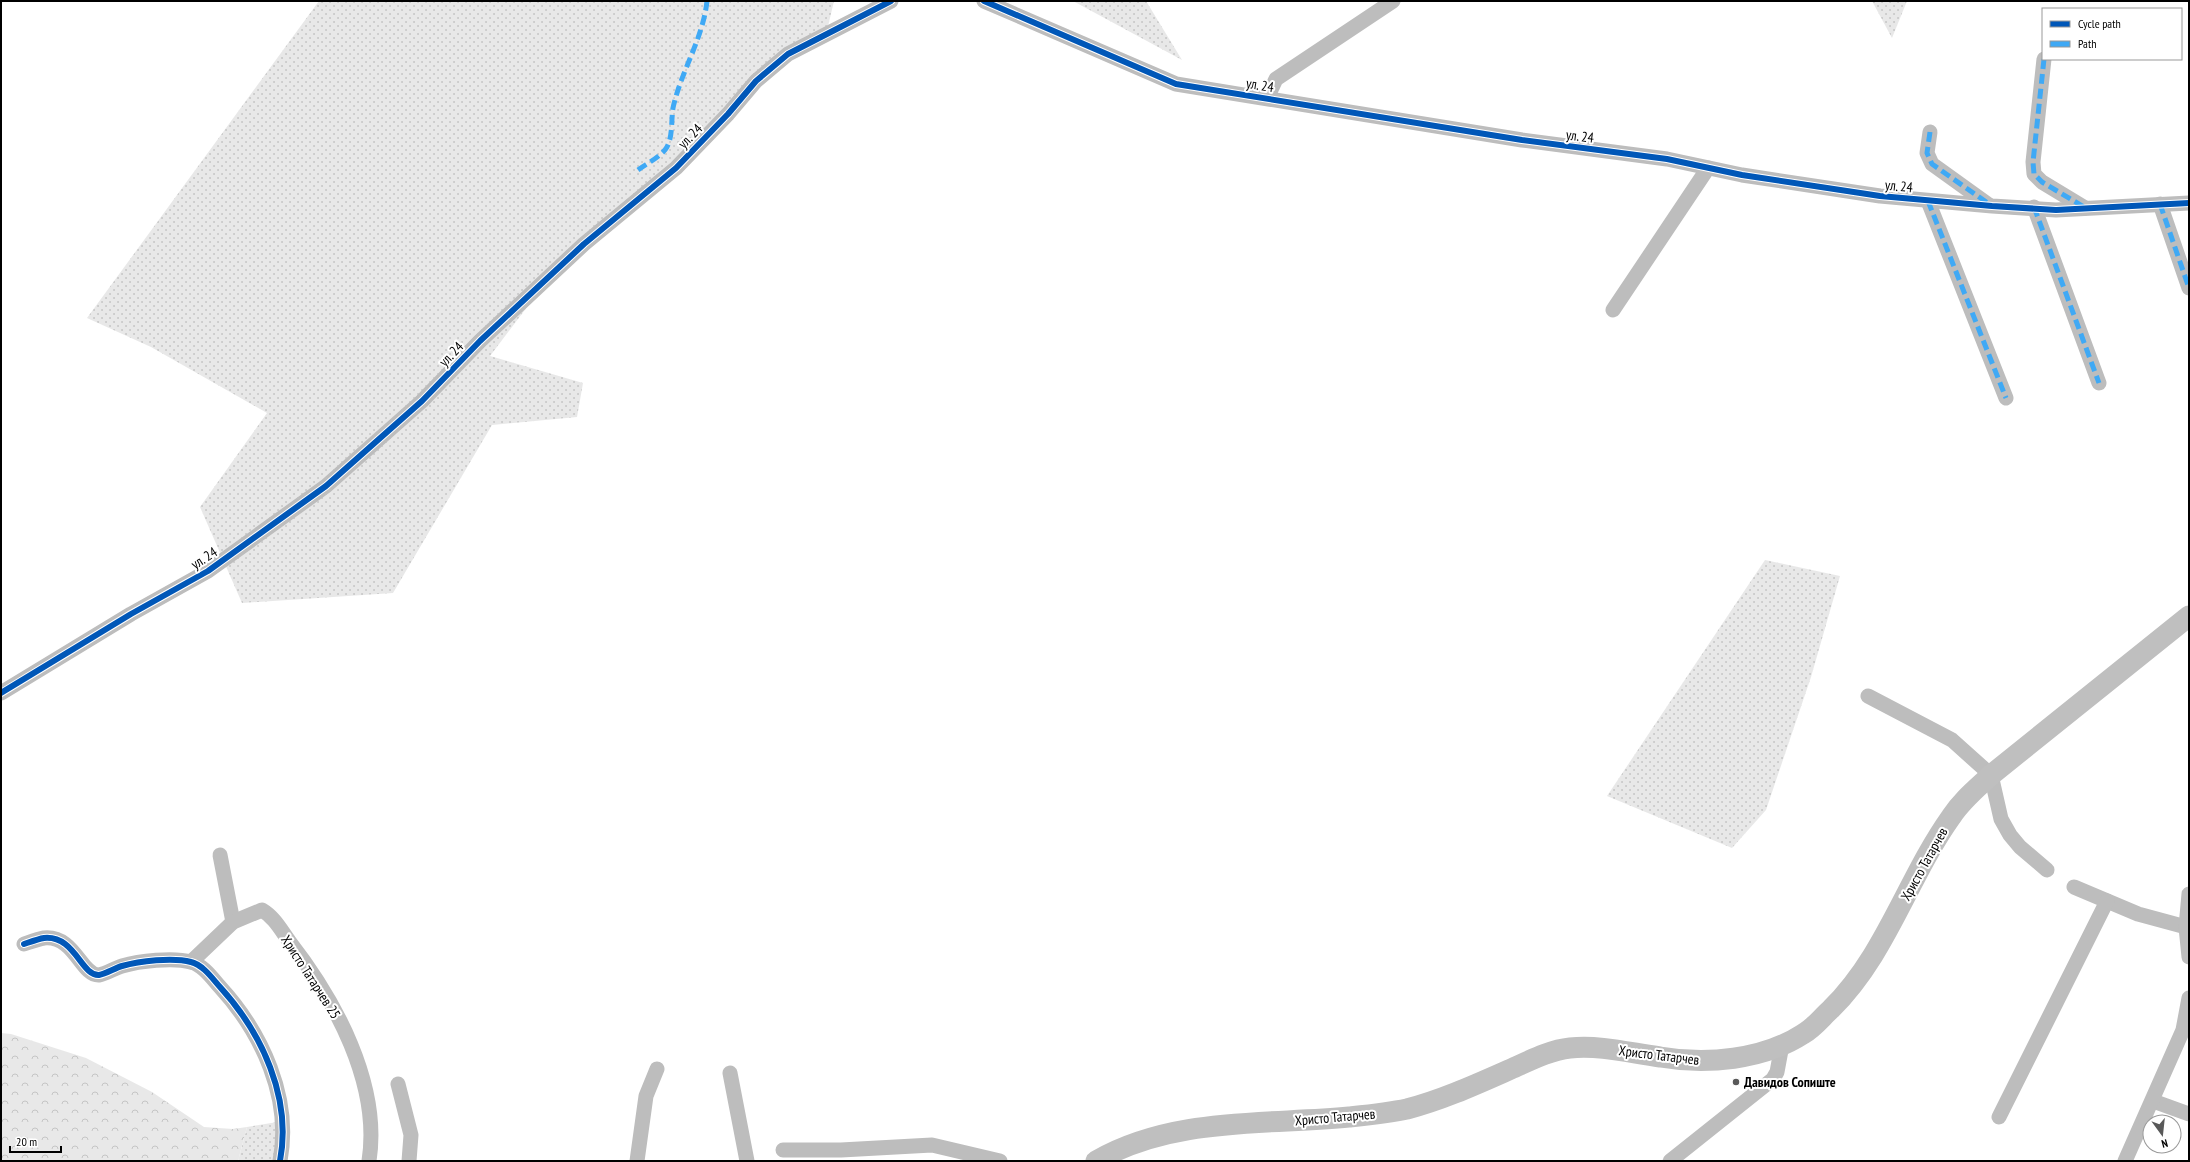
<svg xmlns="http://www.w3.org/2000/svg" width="2190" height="1162" viewBox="0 0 2190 1162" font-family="'PT Sans Narrow',sans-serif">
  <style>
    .grass { fill: url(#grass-dots) }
    .forest { fill: url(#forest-crowns) }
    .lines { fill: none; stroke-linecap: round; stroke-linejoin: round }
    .minor { stroke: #bdbdbd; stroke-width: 15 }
    .secondary { stroke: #bfbfbf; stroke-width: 21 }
    .quiet { stroke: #3fa9f5; stroke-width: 5; stroke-dasharray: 10 5; stroke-linecap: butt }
    .cycleway-casing { stroke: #fff; stroke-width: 8 }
    .cycleway { stroke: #0057b8; stroke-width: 6 }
    .poi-dot { fill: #595959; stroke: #fff; stroke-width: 1.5 }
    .labels { text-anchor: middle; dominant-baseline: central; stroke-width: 4; stroke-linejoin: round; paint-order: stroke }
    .street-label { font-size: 14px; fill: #000; stroke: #fff }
    .poi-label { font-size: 14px; font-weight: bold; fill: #000; stroke: #fff; text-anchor: start }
  </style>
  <defs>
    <pattern id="grass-dots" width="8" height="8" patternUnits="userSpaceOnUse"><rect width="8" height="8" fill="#e8e8e8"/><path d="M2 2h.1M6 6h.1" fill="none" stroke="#c5c5c5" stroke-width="1.8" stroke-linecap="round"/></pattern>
    <pattern id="forest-crowns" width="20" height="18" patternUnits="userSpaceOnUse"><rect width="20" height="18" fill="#e8e8e8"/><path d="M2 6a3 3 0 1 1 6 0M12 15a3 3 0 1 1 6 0" fill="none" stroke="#c5c5c5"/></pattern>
  </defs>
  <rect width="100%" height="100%" fill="#fff"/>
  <g class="grass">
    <path d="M 319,1 L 834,1 L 825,39 L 775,64 L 677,169 L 552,274 L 490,356 L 583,383 L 577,417 L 492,425 L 393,593 L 242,603 L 200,507 L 267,413 L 151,347 L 87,318 Z"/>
    <path d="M 1073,1 L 1146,1 L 1182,60 Z"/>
    <path d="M 1872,1 L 1907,1 L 1892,38 Z"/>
    <path d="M 1765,560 L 1840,576 L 1811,677 L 1766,810 L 1732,848 L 1607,796 Z"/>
    <path d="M 284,1121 L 280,1161 L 238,1161 L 247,1127 Z"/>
  </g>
  <path class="forest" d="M 1,1033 L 11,1034 L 86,1058 L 152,1092 L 204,1127 L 233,1129 L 247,1127 L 238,1161 L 1,1161 Z"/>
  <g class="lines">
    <g class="minor">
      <path d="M 984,1 L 1176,84 L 1522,140 L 1667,159 L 1742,175 L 1880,196 L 1992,206 L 2056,210 L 2189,203"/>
      <path d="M 2044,59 L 2033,162 L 2034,174 L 2042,182 L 2085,208"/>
      <path d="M 1267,98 L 1276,79 L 1393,1"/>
      <path d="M 1930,132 L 1927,153 L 1932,164 L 1989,205"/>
      <path d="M 1928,201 L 2006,398"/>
      <path d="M 2160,204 L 2189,288"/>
      <path d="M 2034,207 L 2099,383"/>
      <path d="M 1613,310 L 1708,168"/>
      <path d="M 1,693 L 131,614 L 208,571 L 326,486 L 422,401 L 480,341 L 584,244 L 676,168 L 728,114 L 756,81 L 788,54 L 891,1"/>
      <path d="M 1868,696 L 1952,740 L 1991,775 L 2001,819 L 2010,835 L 2020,847 L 2047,870"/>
      <path d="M 220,855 L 233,922"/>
      <path d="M 2074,887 L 2138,914 L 2186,927"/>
      <path d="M 2189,894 L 2186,927 L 2189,957"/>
      <path d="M 24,944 C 30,942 38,939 44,938 C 75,935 81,976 99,975 C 106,974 115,968 122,966 C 139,961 173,957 191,962 C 203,965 212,978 220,987 C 262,1033 292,1098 280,1161"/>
      <path d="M 191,962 L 233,922 L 262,910 C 274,917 281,930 289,941 C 335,1000 381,1084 369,1161"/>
      <path d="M 730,1073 L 747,1161"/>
      <path d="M 398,1084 L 411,1135 L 409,1161"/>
      <path d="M 2153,1101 L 2189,1114"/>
      <path d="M 1999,1117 L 2107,901"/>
      <path d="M 783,1150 L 841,1150 L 932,1145 L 1000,1161"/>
      <path d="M 637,1161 L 646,1096 L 657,1069"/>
      <path d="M 1670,1161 L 1773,1079 L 1777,1072 L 1782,1045"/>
      <path d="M 2125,1161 L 2183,1030 L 2189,998"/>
    </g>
    <path class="secondary" d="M 1096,1161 C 1172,1117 1264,1125 1349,1117 C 1368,1115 1388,1113 1407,1109 C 1442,1100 1477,1084 1511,1069 C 1529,1061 1550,1050 1570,1048 C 1601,1045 1630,1053 1660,1057 C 1706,1065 1763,1060 1803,1034 C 1814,1028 1822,1017 1831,1009 C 1886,955 1907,879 1951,817 C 1962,800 1977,788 1991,775 L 2189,616"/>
    <g class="quiet">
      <path d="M 2044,59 L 2033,162 L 2034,174 L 2042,182 L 2084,207"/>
      <path d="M 1930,132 L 1927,153 L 1932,164 L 1989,204"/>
      <path d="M 638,170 C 646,164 662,156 667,147 C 673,135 671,121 673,108 C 681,71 703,39 707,1"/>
      <path d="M 1928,201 L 2006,398"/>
      <path d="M 2160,204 L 2189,288"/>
      <path d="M 2034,207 L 2099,383"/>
      <path d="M 2188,909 L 2189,909"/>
    </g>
    <defs>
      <g id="cycleway">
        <path d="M 984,1 L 1176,84 L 1522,140 L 1667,159 L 1742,175 L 1880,196 L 1992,206 L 2056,210 L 2189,203"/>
        <path d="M 1,693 L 131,614 L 208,571 L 326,486 L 422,401 L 480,341 L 584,244 L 676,168 L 728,114 L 756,81 L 788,54 L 891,1"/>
        <path d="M 24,944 C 30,942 38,939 44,938 C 75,935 81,976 99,975 C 106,974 115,968 122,966 C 139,961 173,957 191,962 C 203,965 212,978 220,987 C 262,1033 292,1098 280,1161"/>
      </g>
    </defs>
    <use href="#cycleway" class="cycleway-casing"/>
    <use href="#cycleway" class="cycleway"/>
  </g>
  <circle class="poi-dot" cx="1736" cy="1082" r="4"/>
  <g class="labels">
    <g class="street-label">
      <text transform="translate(1260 85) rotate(9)">ул. 24</text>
      <text transform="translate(690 136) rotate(-46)">ул. 24</text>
      <text transform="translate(1580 136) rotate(7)">ул. 24</text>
      <text transform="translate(1899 186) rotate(6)">ул. 24</text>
      <text transform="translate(451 354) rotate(-46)">ул. 24</text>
      <text transform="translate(204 558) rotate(-33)">ул. 24</text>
      <text transform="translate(1924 864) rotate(-61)">Христо Татарчев</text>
      <text transform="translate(311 977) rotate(57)">Христо Татарчев 25</text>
      <text transform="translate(1659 1055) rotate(7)">Христо Татарчев</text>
      <text transform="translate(1335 1117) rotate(-5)">Христо Татарчев</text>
    </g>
    <g class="poi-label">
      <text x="1744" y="1082">Давидов Сопиште</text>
    </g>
  </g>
  <rect width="2190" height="1162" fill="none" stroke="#000000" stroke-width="4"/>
  <rect x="2042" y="8" width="140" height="52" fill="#ffffff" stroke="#999999"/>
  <rect x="2050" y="21" width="20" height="6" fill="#0057b8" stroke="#999999"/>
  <text x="2078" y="28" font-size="12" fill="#000000">Cycle path</text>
  <rect x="2050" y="41" width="20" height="6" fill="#3fa9f5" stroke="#999999"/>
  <text x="2078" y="48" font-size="12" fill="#000000">Path</text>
  <g transform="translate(2162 1134) rotate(165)"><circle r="19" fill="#ffffff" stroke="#999999"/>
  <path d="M0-3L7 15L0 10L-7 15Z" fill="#595959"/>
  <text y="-6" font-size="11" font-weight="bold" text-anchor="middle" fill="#000000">N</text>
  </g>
  <path d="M10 1146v6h51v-6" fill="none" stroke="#000000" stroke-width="2"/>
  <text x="16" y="1146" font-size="12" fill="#000000" stroke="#ffffff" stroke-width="3" paint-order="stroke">20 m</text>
</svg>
